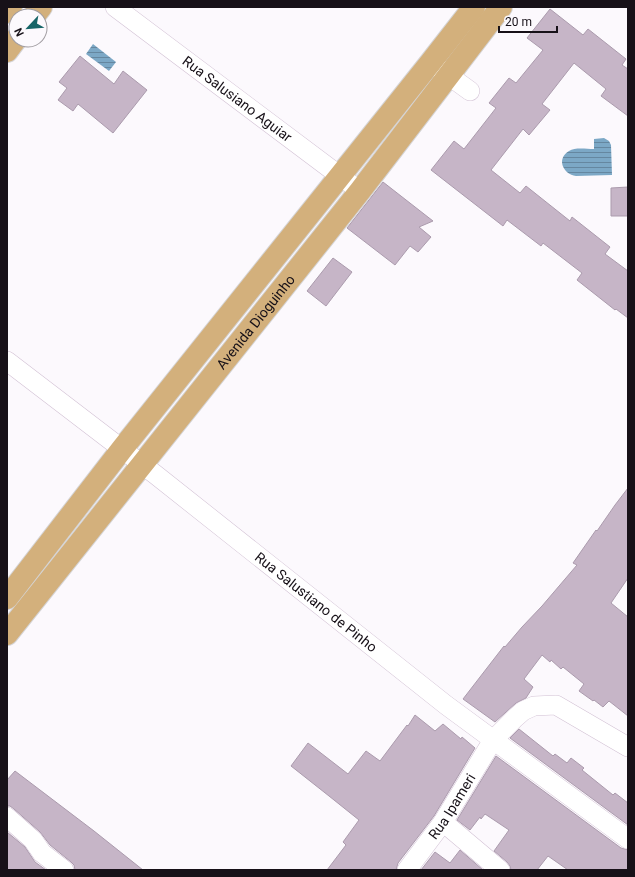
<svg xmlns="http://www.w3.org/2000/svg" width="635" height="877" viewBox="0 0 635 877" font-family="Roboto,sans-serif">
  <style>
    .water { fill: url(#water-rules) }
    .building { fill: #c6b5c7; stroke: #ab9bad }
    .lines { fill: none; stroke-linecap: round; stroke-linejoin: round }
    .minor-casing { stroke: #d2c1d4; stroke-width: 20 }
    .major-casing { stroke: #d5d4d5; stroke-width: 24 }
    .minor { stroke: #fff; stroke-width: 19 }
    .major { stroke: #d3b07c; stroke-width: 22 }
    .labels { text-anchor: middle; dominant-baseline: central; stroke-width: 3; stroke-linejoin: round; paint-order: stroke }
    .street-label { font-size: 14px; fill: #171118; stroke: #fcf9fd }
  </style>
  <defs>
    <pattern id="water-rules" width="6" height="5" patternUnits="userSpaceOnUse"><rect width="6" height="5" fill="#7ca8c6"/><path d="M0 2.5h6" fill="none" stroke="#6587a0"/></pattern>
  </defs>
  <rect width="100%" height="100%" fill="#fcf9fd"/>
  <g class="water">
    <path d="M 93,44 L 116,62 L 109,71 L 86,54 Z"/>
    <path d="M 604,138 L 609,141 L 611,145 L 612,175 L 576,176 C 563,174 556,159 569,151 C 575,147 586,149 594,149 L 594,139 Z"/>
  </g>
  <g class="building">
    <path d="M 550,9 L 583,35 L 588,29 L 626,59 L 622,65 L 628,69 L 628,116 L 601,96 L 606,89 L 574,63 L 542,104 L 550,110 L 529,135 L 523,129 L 491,170 L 520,193 L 526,186 L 570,221 L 572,217 L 610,247 L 605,254 L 628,271 L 628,318 L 616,309 L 615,310 L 577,280 L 582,273 L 543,243 L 541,246 L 507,220 L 503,226 L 431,170 L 454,141 L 464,149 L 496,108 L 489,103 L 509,78 L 516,83 L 543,50 L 527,38 Z"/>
    <path d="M 80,56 L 114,84 L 123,71 L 147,90 L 113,133 L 78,104 L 73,111 L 58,100 L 67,88 L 59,82 Z"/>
    <path d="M 383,182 L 433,221 L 419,227 L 431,237 L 418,252 L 410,246 L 395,265 L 347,228 Z"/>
    <path d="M 628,187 L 628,216 L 611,216 L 611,188 Z"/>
    <path d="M 333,258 L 352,272 L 326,306 L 307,291 Z"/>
    <path d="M 628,488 L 628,578 L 611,603 L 628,617 L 628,716 L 609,701 L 603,707 L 594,700 L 593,701 L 579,691 L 584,684 L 563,667 L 561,669 L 551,660 L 550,662 L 542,655 L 524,679 L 533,687 L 526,698 L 516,703 L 495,722 L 463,699 L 504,646 L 505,647 L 522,627 L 542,606 L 577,565 L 573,563 L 596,530 L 597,531 L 615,505 Z"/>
    <path d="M 415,715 L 435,731 L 443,724 L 461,739 L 462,737 L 475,748 L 434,816 L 398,863 L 396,870 L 327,870 L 346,845 L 343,842 L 359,820 L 329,796 L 291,766 L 308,743 L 348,774 L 366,751 L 380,761 L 407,725 L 408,726 Z"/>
    <path d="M 519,729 L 553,756 L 555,754 L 567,763 L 571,758 L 584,768 L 582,770 L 613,795 L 615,793 L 628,803 L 628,825 L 510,738 Z"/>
    <path d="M 496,756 L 621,848 L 628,850 L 628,870 L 568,870 L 548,856 L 537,870 L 511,870 L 510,866 L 507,862 L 494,851 L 509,830 L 485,814 L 481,819 L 480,817 L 470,830 L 457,820 Z"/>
    <path d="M 15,771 L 94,831 L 143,870 L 75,870 L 74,865 L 71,862 L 50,845 L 40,832 L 14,809 L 10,806 L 7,806 L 7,780 Z"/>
    <path d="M 7,832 L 25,847 L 35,862 L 46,870 L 7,870 Z"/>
    <path d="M 460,850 L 483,870 L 421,870 L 435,852 L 450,863 Z"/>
  </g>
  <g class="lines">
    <defs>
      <g id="minor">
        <path id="s1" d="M 115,7 L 360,191"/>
        <path d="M 437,67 L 470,91"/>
        <path id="s2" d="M 7,361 L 156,475 L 446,705 L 628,839"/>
        <path d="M 7,817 L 33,840 L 42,853 L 64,870"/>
        <path d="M 443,822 L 500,870"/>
        <path id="s3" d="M 407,870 L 443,822 L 493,740 L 515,718 L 523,711 L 534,706 L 556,705 L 628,747"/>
      </g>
      <g id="major">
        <path d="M 7,12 L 11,7"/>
        <path d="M 34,16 L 41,7"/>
        <path d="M 7,51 L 16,39"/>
        <path d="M 7,598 L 122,449 L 431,62 L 474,7"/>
        <path id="s4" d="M 7,634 L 360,191 L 501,7"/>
      </g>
    </defs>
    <use href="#minor" class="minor-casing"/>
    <use href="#major" class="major-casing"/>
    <use href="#minor" class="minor"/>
    <use href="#major" class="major"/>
  </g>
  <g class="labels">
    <g class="street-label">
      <text stroke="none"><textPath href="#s1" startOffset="153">Rua Salusiano Aguiar</textPath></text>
      <text stroke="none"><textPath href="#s4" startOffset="399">Avenida Dioguinho</textPath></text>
      <text stroke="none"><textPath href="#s2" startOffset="392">Rua Salustiano de Pinho</textPath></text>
      <text stroke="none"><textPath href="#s3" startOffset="78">Rua Ipameri</textPath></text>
    </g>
  </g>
  <rect width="635" height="877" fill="none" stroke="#171118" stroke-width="16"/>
  <g transform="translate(28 28) rotate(244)"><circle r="19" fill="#fcf9fd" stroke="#a09ca1"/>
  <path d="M0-3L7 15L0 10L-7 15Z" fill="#166568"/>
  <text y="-6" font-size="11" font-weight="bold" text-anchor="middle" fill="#171118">N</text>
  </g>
  <path d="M499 26v6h58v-6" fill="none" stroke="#171118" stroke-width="2"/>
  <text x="505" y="26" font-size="12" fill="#171118" stroke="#fcf9fd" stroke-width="3" paint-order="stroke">20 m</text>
</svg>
